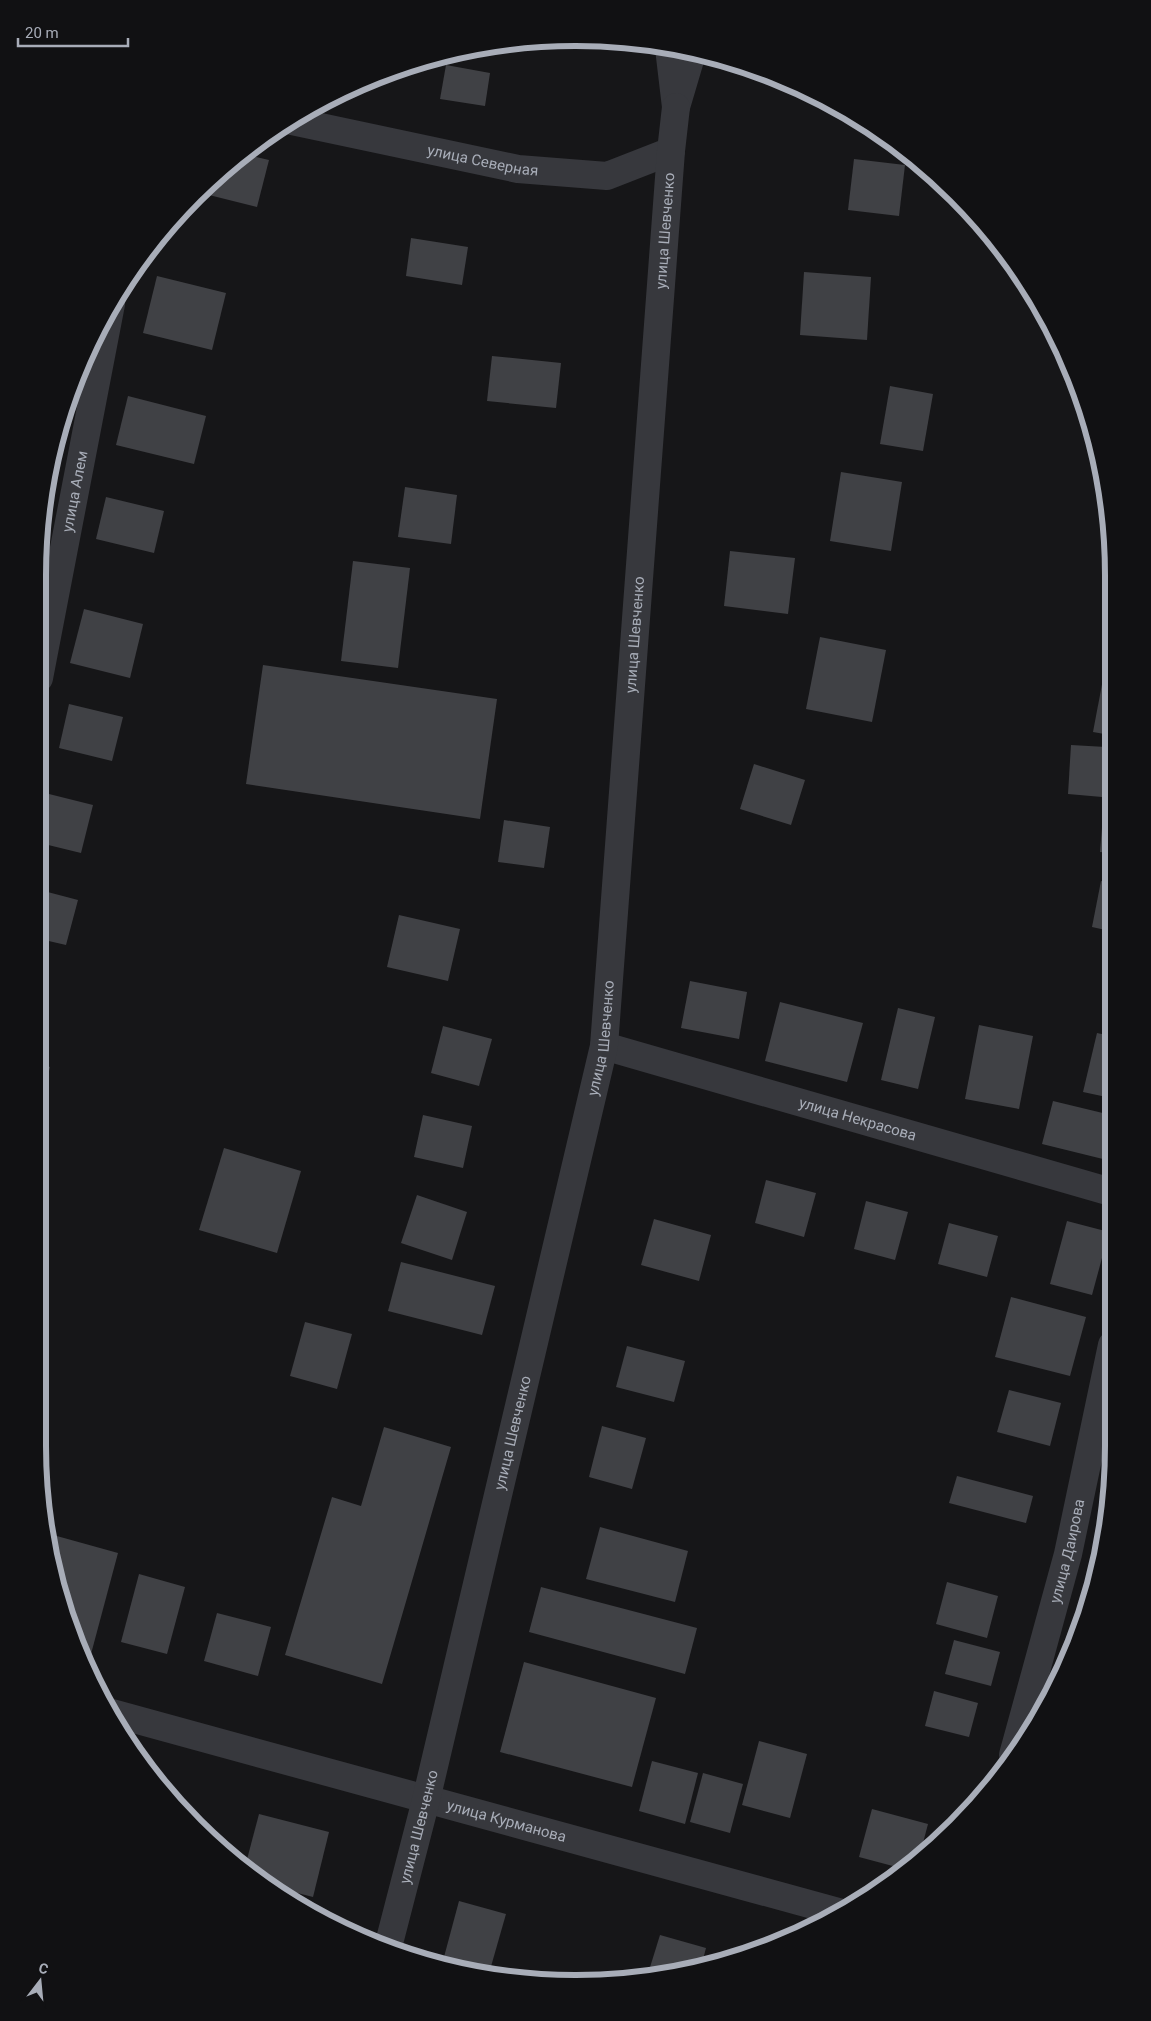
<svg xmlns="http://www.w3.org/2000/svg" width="1151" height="2021" viewBox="0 0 1151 2021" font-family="Roboto,sans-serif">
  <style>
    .building { fill: #404145 }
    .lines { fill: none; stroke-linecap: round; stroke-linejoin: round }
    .minor { stroke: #37383d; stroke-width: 28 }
    .labels { text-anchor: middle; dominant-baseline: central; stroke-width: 5; stroke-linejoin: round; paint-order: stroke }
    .street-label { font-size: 15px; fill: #a8adb8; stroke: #111113 }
    .rim { fill: none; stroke: #a8adb8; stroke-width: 6 }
  </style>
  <rect width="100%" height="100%" fill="#161618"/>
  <g class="building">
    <path d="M 446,65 L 490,73 L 485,106 L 440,99 Z"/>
    <path d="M 243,154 L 269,160 L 257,207 L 201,193 Z"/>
    <path d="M 854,159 L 905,165 L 899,216 L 848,210 Z"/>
    <path d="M 411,238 L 468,247 L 462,285 L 406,276 Z"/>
    <path d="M 804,272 L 871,277 L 867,340 L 800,335 Z"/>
    <path d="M 157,276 L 226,293 L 212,350 L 143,333 Z"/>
    <path d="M 492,356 L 561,363 L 556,408 L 487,401 Z"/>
    <path d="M 890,386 L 933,394 L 923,451 L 880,444 Z"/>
    <path d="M 128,396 L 206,416 L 194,464 L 116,445 Z"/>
    <path d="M 841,472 L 902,482 L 891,551 L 830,541 Z"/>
    <path d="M 405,487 L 457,495 L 451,544 L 398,537 Z"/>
    <path d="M 106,497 L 164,511 L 154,553 L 96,539 Z"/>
    <path d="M 730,551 L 795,558 L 788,614 L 724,606 Z"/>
    <path d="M 353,561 L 410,568 L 398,668 L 341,661 Z"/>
    <path d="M 84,609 L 143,624 L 130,678 L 70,663 Z"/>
    <path d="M 820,637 L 886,650 L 872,722 L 806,709 Z"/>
    <path d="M 263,665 L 497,699 L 480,819 L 246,784 Z"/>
    <path d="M 1103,679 L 1110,681 L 1110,735 L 1093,732 Z"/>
    <path d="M 69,704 L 123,717 L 112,761 L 59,748 Z"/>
    <path d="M 1071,745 L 1106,747 L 1102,797 L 1068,794 Z"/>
    <path d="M 754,764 L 805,780 L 791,825 L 740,809 Z"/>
    <path d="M 45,793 L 93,805 L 81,853 L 40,843 L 40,815 Z"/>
    <path d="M 1103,815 L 1110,816 L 1110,853 L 1100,852 Z"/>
    <path d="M 504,820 L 550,827 L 544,868 L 498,862 Z"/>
    <path d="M 1101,881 L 1110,883 L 1110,931 L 1092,927 Z"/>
    <path d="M 40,890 L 78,900 L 66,945 L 40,939 Z"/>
    <path d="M 399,915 L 460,929 L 448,981 L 387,967 Z"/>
    <path d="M 690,981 L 747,992 L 739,1039 L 681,1028 Z"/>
    <path d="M 780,1002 L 863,1023 L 847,1082 L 765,1061 Z"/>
    <path d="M 898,1008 L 935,1017 L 918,1089 L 881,1080 Z"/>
    <path d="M 979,1025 L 1033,1036 L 1019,1109 L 965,1099 Z"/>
    <path d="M 443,1026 L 492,1039 L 479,1086 L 431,1073 Z"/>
    <path d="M 1097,1033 L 1111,1036 L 1111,1098 L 1083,1092 Z"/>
    <path d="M 41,1064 L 50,1067 L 41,1103 Z"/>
    <path d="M 1053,1101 L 1111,1115 L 1111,1161 L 1042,1144 Z"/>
    <path d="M 423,1115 L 472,1126 L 463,1168 L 414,1157 Z"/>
    <path d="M 224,1148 L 301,1171 L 277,1253 L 199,1230 Z"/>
    <path d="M 766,1180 L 816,1193 L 804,1237 L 755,1223 Z"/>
    <path d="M 417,1195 L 467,1212 L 452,1260 L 401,1243 Z"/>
    <path d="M 866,1201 L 908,1212 L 895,1260 L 854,1249 Z"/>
    <path d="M 654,1219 L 711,1235 L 699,1281 L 641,1265 Z"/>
    <path d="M 1067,1221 L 1109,1232 L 1092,1295 L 1050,1284 Z"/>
    <path d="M 949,1223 L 998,1236 L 987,1277 L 938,1264 Z"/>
    <path d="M 401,1262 L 495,1286 L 482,1335 L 388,1311 Z"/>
    <path d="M 1011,1297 L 1086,1317 L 1070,1376 L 995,1357 Z"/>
    <path d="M 305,1322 L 352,1334 L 337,1389 L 290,1376 Z"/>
    <path d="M 627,1346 L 685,1361 L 674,1402 L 616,1387 Z"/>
    <path d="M 1009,1390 L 1061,1403 L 1050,1446 L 997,1432 Z"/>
    <path d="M 602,1426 L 646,1438 L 632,1489 L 589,1477 Z"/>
    <path d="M 384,1427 L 451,1447 L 382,1684 L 285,1655 L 332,1497 L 361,1506 Z"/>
    <path d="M 957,1476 L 1033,1496 L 1026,1523 L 949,1503 Z"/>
    <path d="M 600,1527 L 688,1551 L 675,1602 L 586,1579 Z"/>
    <path d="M 46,1533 L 118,1553 L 91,1654 L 79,1651 L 66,1618 Z"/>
    <path d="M 139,1574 L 185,1587 L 167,1654 L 121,1642 Z"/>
    <path d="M 947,1582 L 998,1596 L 987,1638 L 936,1624 Z"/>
    <path d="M 541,1587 L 697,1628 L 685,1674 L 529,1632 Z"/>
    <path d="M 217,1613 L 271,1627 L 258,1676 L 204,1661 Z"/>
    <path d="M 954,1640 L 1000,1652 L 991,1686 L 945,1674 Z"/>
    <path d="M 524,1662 L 656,1698 L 632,1787 L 500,1752 Z"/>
    <path d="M 934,1691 L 978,1703 L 969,1737 L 925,1726 Z"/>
    <path d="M 759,1741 L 807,1754 L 790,1818 L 742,1805 Z"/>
    <path d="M 652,1761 L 698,1773 L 685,1824 L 639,1811 Z"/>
    <path d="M 703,1773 L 743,1784 L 730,1833 L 690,1822 Z"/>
    <path d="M 872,1809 L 928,1824 L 919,1858 L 904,1869 L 859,1857 Z"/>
    <path d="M 259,1814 L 329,1832 L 313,1897 L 266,1885 L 245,1867 Z"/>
    <path d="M 459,1901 L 506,1914 L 490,1970 L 444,1957 Z"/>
    <path d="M 660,1935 L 706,1948 L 701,1967 L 681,1973 L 647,1977 Z"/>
  </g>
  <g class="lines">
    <g class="minor">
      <path d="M 669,48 L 676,107 L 692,53"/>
      <path id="s1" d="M 292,121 L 518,169 L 607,176 L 671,151"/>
      <path id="s2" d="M 39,678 L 111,304"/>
      <path id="s3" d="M 604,1046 L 1111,1192"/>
      <path id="s4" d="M 112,1713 L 842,1913"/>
      <path id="s5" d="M 1013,1755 L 1068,1554 L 1112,1345"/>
      <path id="s6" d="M 388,1947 L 426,1800 L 604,1046 L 671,151 L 676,107"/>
    </g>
  </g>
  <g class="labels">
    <g class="street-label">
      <text stroke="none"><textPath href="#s1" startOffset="195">улица Северная</textPath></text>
      <text stroke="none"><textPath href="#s6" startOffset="1744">улица Шевченко</textPath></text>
      <text stroke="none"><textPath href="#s2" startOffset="190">улица Алем</textPath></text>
      <text stroke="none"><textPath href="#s6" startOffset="1339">улица Шевченко</textPath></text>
      <text stroke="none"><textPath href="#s6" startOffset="934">улица Шевченко</textPath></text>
      <text stroke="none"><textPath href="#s3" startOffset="264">улица Некрасова</textPath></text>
      <text stroke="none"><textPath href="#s6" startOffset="529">улица Шевченко</textPath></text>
      <text stroke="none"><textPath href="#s5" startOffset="211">улица Даирова</textPath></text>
      <text stroke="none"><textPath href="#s4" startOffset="409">улица Курманова</textPath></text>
      <text stroke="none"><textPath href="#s6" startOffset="124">улица Шевченко</textPath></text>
    </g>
  </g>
  <path d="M0 0H1151V2021H0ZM575 46H576A529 529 0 0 1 1105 575V1446A529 529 0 0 1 576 1975H575A529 529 0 0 1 46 1446V575A529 529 0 0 1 575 46Z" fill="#111113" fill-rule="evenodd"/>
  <path class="rim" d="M575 46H576A529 529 0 0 1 1105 575V1446A529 529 0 0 1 576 1975H575A529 529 0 0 1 46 1446V575A529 529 0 0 1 575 46Z"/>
  <g transform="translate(40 1981) rotate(16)" stroke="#111113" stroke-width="4" paint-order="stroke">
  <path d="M0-4L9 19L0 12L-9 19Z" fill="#a8adb8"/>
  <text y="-8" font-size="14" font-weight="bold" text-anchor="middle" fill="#a8adb8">С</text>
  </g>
  <path d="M18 38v8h110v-8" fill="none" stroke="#a8adb8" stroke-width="2.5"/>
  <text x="25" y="38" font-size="15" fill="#a8adb8" stroke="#111113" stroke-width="4" paint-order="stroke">20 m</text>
</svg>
